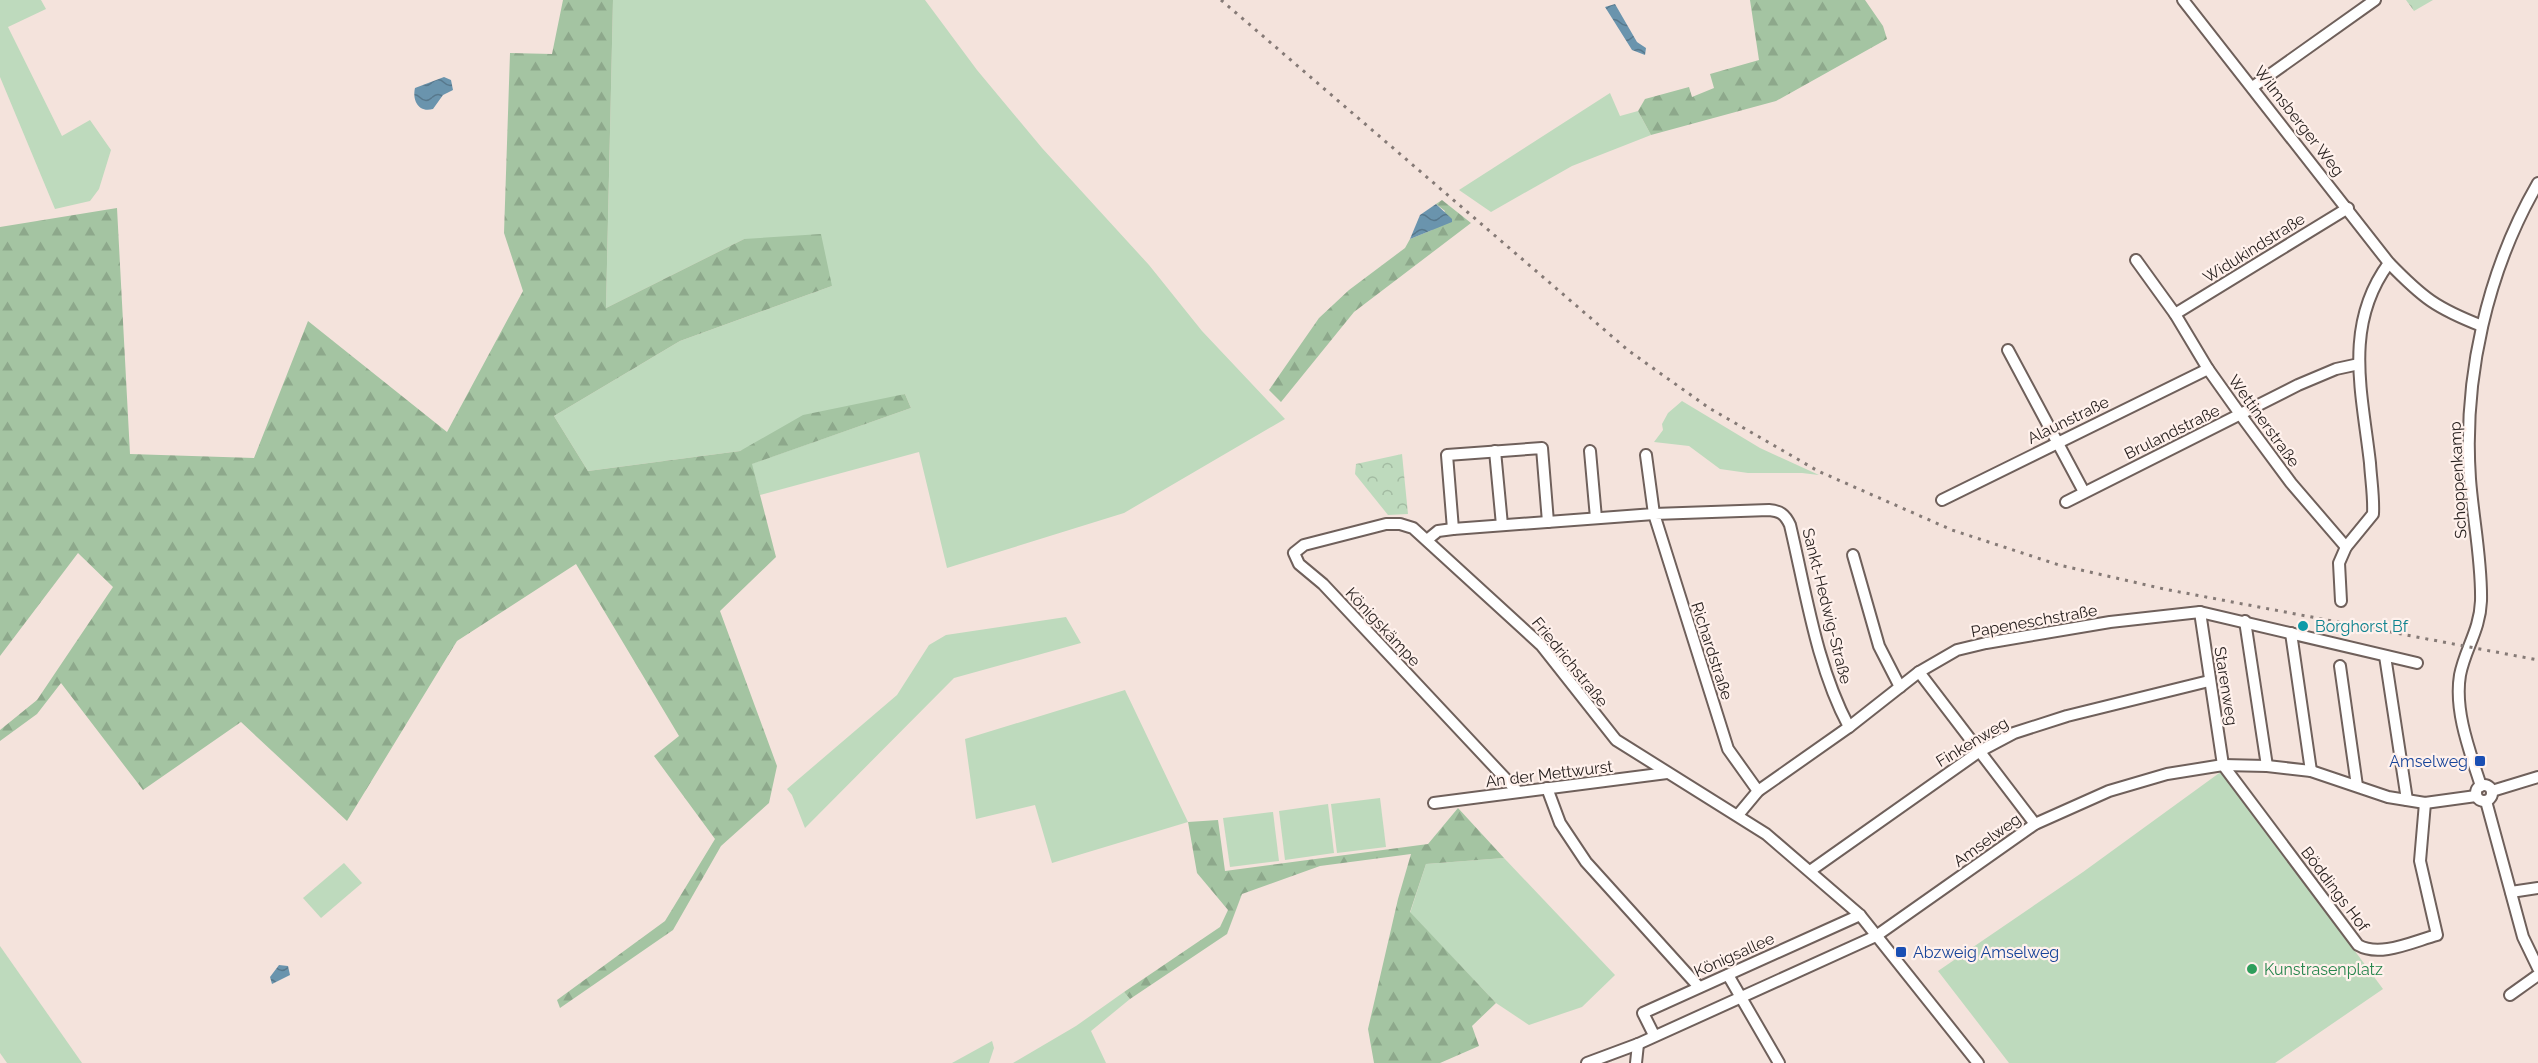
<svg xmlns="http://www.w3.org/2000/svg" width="2538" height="1063" viewBox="0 0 2538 1063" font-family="Raleway,sans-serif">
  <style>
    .green { fill: #bedabd }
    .forest { fill: url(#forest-firs) }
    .park { fill: url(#park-crowns) }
    .water { fill: url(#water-waves) }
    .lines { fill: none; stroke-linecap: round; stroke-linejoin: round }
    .street-casing { stroke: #6f605b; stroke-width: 14 }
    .street { stroke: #fff; stroke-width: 10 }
    .rail { stroke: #857a76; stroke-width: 3; stroke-dasharray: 3 6; stroke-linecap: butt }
    .culture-dot { fill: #0f9aa8; stroke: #fff1ec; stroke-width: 2 }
    .transit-dot { fill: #1a4fb4; stroke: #fff1ec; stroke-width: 2 }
    .leisure-dot { fill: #2e9e5b; stroke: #fff1ec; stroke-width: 2 }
    .labels { text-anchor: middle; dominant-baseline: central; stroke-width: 4.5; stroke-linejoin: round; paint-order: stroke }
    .street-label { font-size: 16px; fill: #28211f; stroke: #fff1ec }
    .culture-label { font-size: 16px; fill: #0d838f; stroke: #fff1ec; text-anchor: start }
    .transit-label { font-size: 16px; fill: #164399; stroke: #fff1ec; text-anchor: end }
    .leisure-label { font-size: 16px; fill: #27864d; stroke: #fff1ec; text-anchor: start }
  </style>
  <defs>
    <pattern id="forest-firs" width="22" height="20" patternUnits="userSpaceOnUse" patternTransform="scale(1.5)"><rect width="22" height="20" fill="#a4c4a2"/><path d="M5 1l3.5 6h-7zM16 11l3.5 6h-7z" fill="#8da88b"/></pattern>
    <pattern id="park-crowns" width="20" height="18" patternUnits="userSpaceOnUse" patternTransform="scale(1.5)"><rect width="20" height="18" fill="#bedabd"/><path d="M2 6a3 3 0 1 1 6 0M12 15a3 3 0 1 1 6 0" fill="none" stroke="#a3bba2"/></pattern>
    <pattern id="water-waves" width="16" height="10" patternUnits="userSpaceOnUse" patternTransform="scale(1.5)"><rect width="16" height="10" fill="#6a94ad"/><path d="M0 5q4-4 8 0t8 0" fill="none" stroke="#57788c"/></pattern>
  </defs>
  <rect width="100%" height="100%" fill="#f4e3dc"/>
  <g class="green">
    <path d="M 0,0 L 41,0 L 46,9 L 8,27 L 62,136 L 90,120 L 111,150 L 99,189 L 90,201 L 55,209 L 0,77 Z"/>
    <path d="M 613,0 L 925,0 L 977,70 L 1042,148 L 1149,265 L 1202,331 L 1285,419 L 1124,513 L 947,568 L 919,452 L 760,495 L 751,464 L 911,408 L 905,394 L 740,451 L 588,471 L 554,416 L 680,341 L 832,286 L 744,239 L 606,308 Z"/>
    <path d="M 1610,93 L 1620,116 L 1638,111 L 1651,135 L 1572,166 L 1491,212 L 1459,190 Z"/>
    <path d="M 1682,401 L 1760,448 L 1819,475 L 1802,473 L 1748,473 L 1720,469 L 1689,446 L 1654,442 L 1663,430 L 1662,424 L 1668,413 Z"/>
    <path d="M 1066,617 L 1081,643 L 954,678 L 805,828 L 792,795 L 787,789 L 897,695 L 929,645 L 946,635 Z"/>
    <path d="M 1125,690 L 1188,822 L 1052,863 L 1035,805 L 976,819 L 965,739 Z"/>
    <path d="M 2222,771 L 2383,989 L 2275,1063 L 2009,1063 L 1938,971 L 2083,872 Z"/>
    <path d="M 1380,798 L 1386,847 L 1337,853 L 1331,804 Z"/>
    <path d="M 1328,804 L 1334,853 L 1285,860 L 1279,811 Z"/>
    <path d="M 1273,812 L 1279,861 L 1230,867 L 1223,818 Z"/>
    <path d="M 1504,858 L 1615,975 L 1582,1007 L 1529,1025 L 1496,1003 L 1410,913 L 1426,864 Z"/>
    <path d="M 344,863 L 362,883 L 321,918 L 303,898 Z"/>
    <path d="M 0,946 L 82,1063 L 7,1063 L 0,1053 Z"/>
    <path d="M 1124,992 L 1130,999 L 1091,1031 L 1106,1063 L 1013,1063 L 1076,1026 Z"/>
    <path d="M 992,1041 L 994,1048 L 989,1063 L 952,1063 Z"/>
  </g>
  <g class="forest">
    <path d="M 563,0 L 613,0 L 606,308 L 744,239 L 821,234 L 832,286 L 680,341 L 554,416 L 588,471 L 740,451 L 803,415 L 905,394 L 911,408 L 752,464 L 776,557 L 720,611 L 777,766 L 769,803 L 721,846 L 673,930 L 560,1008 L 557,1000 L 665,921 L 715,839 L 654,756 L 679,736 L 576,564 L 457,641 L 347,821 L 241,722 L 143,790 L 61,683 L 37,714 L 0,741 L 0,730 L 37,700 L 113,587 L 78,553 L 0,656 L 0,227 L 117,208 L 130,454 L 254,458 L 308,321 L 447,432 L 523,291 L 504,233 L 510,53 L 552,54 Z"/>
    <path d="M 1750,0 L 1865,0 L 1883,26 L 1887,39 L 1776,101 L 1651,135 L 1638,111 L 1645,99 L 1689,87 L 1692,97 L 1714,88 L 1710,74 L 1759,60 Z"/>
    <path d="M 1442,200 L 1471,223 L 1354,312 L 1281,402 L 1269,390 L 1319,318 L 1349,290 L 1405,248 L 1410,239 L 1432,230 L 1445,211 L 1436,204 Z"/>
    <path d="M 1458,808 L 1504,858 L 1426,864 L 1410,912 L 1496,1003 L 1472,1026 L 1479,1046 L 1440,1063 L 1374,1063 L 1368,1029 L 1398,899 L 1411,854 L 1320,866 L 1242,894 L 1227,934 L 1130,999 L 1124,992 L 1220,927 L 1228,910 L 1197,873 L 1188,822 L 1218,820 L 1225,871 L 1428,844 Z"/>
  </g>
  <g class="park">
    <path d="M 2406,0 L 2433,0 L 2414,11 Z"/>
    <path d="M 1402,454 L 1408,514 L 1388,515 L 1355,474 L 1356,464 Z"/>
  </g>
  <g class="water">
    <path d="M 1615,4 L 1637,42 L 1646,48 L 1645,55 L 1632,50 L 1605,7 Z"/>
    <path d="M 444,77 L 451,80 L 453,90 L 443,95 L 433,109 C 419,113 412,101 415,88 Z"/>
    <path d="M 1436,204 L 1452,219 L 1452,222 L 1410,239 L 1420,215 Z"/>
    <path d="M 279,965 L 288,966 L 290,975 L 272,984 L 270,977 Z"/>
  </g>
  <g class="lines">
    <defs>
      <g id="street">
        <path d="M 2183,0 L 2389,263 C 2423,298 2436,308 2482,326"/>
        <path d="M 2254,86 L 2375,0"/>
        <path d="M 2136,260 L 2175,314 L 2208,369 L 2245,421 L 2291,483 L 2346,547"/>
        <path d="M 2175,314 L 2348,208"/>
        <path d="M 2008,350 L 2084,492"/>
        <path d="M 1495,451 L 1502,525"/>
        <path d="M 1590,451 L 1596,518"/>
        <path d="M 1942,500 L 2208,369"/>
        <path d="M 2066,502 L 2298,385 L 2336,369 L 2359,364"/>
        <path d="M 1453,529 L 1447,455 L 1542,448 L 1548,522"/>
        <path d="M 1427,540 L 1438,531 L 1453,529 L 1654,514 L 1646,455"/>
        <path d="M 1853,555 L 1879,646 L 1900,687"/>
        <path d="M 2341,601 L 2339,563 L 2346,547 L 2373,514 C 2374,497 2371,480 2370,463 C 2362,392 2343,325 2389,263"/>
        <path d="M 2200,612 L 2223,765 L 2358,945 C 2380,958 2414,941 2437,935 L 2420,861 L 2425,803"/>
        <path d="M 2245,621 L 2267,766"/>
        <path d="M 2291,633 L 2311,771"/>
        <path d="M 2385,656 L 2407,800"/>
        <path d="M 2340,666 L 2357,786"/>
        <path d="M 1919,672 L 2035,824"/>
        <circle cx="2484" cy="793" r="8"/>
        <path d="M 2481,786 C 2470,752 2454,711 2460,675 C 2465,649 2480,630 2481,601 C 2482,561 2473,519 2470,479 C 2463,378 2487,271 2538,183"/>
        <path d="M 1547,788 L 1560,823 L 1586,862 L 1699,987"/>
        <path d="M 1758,791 L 1728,749 L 1654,514 L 1769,510 C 1780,511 1785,514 1790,525 C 1806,592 1816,665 1849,727"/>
        <path d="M 2492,791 L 2538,777"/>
        <path d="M 1518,792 L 1323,584 L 1299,564 L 1294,553 L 1304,545 L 1386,524 L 1400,524 L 1413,528 L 1541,645 L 1616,740 L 1766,834 L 1860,915 L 1978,1063"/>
        <path d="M 2486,801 L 2523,937 L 2538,968"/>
        <path d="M 1434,803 L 1667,773"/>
        <path d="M 1738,815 L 1758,791 L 1849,727 L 1919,672 L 1957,650 L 1986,643 L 2110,622 L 2200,612 L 2417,663"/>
        <path d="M 1810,871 L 1980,751 L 2014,733 L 2067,716 L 2209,681"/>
        <path d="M 2511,892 L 2538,888"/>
        <path d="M 1728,975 L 1779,1063"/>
        <path d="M 2510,995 L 2538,975"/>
        <path d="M 1654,1035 L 1643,1013 L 1860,915"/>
        <path d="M 1587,1063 L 1638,1044 L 1876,936 L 2035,824 L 2109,791 L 2167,774 L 2223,765 L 2267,766 L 2311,771 L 2388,797 L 2425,803 L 2476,796"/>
        <path d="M 1636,1063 L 1638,1044"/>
      </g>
    </defs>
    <use href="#street" class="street-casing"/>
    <use href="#street" class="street"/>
    <path class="rail" d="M 1221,0 L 1629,351 L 1709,408 L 1818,471 L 1952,530 L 2059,565 L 2164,589 L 2538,660"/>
  </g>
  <circle class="culture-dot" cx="2303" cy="626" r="6"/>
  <g class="transit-dot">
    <rect x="2474" y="755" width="12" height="12" rx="3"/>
    <rect x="1895" y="946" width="12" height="12" rx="3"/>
  </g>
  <circle class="leisure-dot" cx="2252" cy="969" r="6"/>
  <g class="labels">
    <g class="street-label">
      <text transform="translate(2299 121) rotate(52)">Wilmsberger Weg</text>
      <text transform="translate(2254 248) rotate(-32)">Widukindstraße</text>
      <text transform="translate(2068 420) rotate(-26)">Alaunstraße</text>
      <text transform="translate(2264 421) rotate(54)">Wettinerstraße</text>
      <text transform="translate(2172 432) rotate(-26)">Brulandstraße</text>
      <text transform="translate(2458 480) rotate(-93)">Schoppenkamp</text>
      <text transform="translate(1827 606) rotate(76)">Sankt-Hedwig-Straße</text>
      <text transform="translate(2034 621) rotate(-10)">Papeneschstraße</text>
      <text transform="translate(1383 627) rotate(47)">Königskämpe</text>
      <text transform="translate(1712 651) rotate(72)">Richardstraße</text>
      <text transform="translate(1570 662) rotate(51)">Friedrichstraße</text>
      <text transform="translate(2226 686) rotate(81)">Starenweg</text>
      <text transform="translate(1972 742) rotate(-31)">Finkenweg</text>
      <text transform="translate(1549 774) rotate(-7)">An der Mettwurst</text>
      <text transform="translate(1987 840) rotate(-36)">Amselweg</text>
      <text transform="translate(2335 889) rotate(53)">Böddings Hof</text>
      <text transform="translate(1734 955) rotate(-24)">Königsallee</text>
    </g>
    <g class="culture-label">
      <text x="2315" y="626">Borghorst Bf</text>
    </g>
    <g class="transit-label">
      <text x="2468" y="761">Amselweg</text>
      <text x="1913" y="952" text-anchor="start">Abzweig Amselweg</text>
    </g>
    <g class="leisure-label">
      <text x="2264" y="969">Kunstrasenplatz</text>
    </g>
  </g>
</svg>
